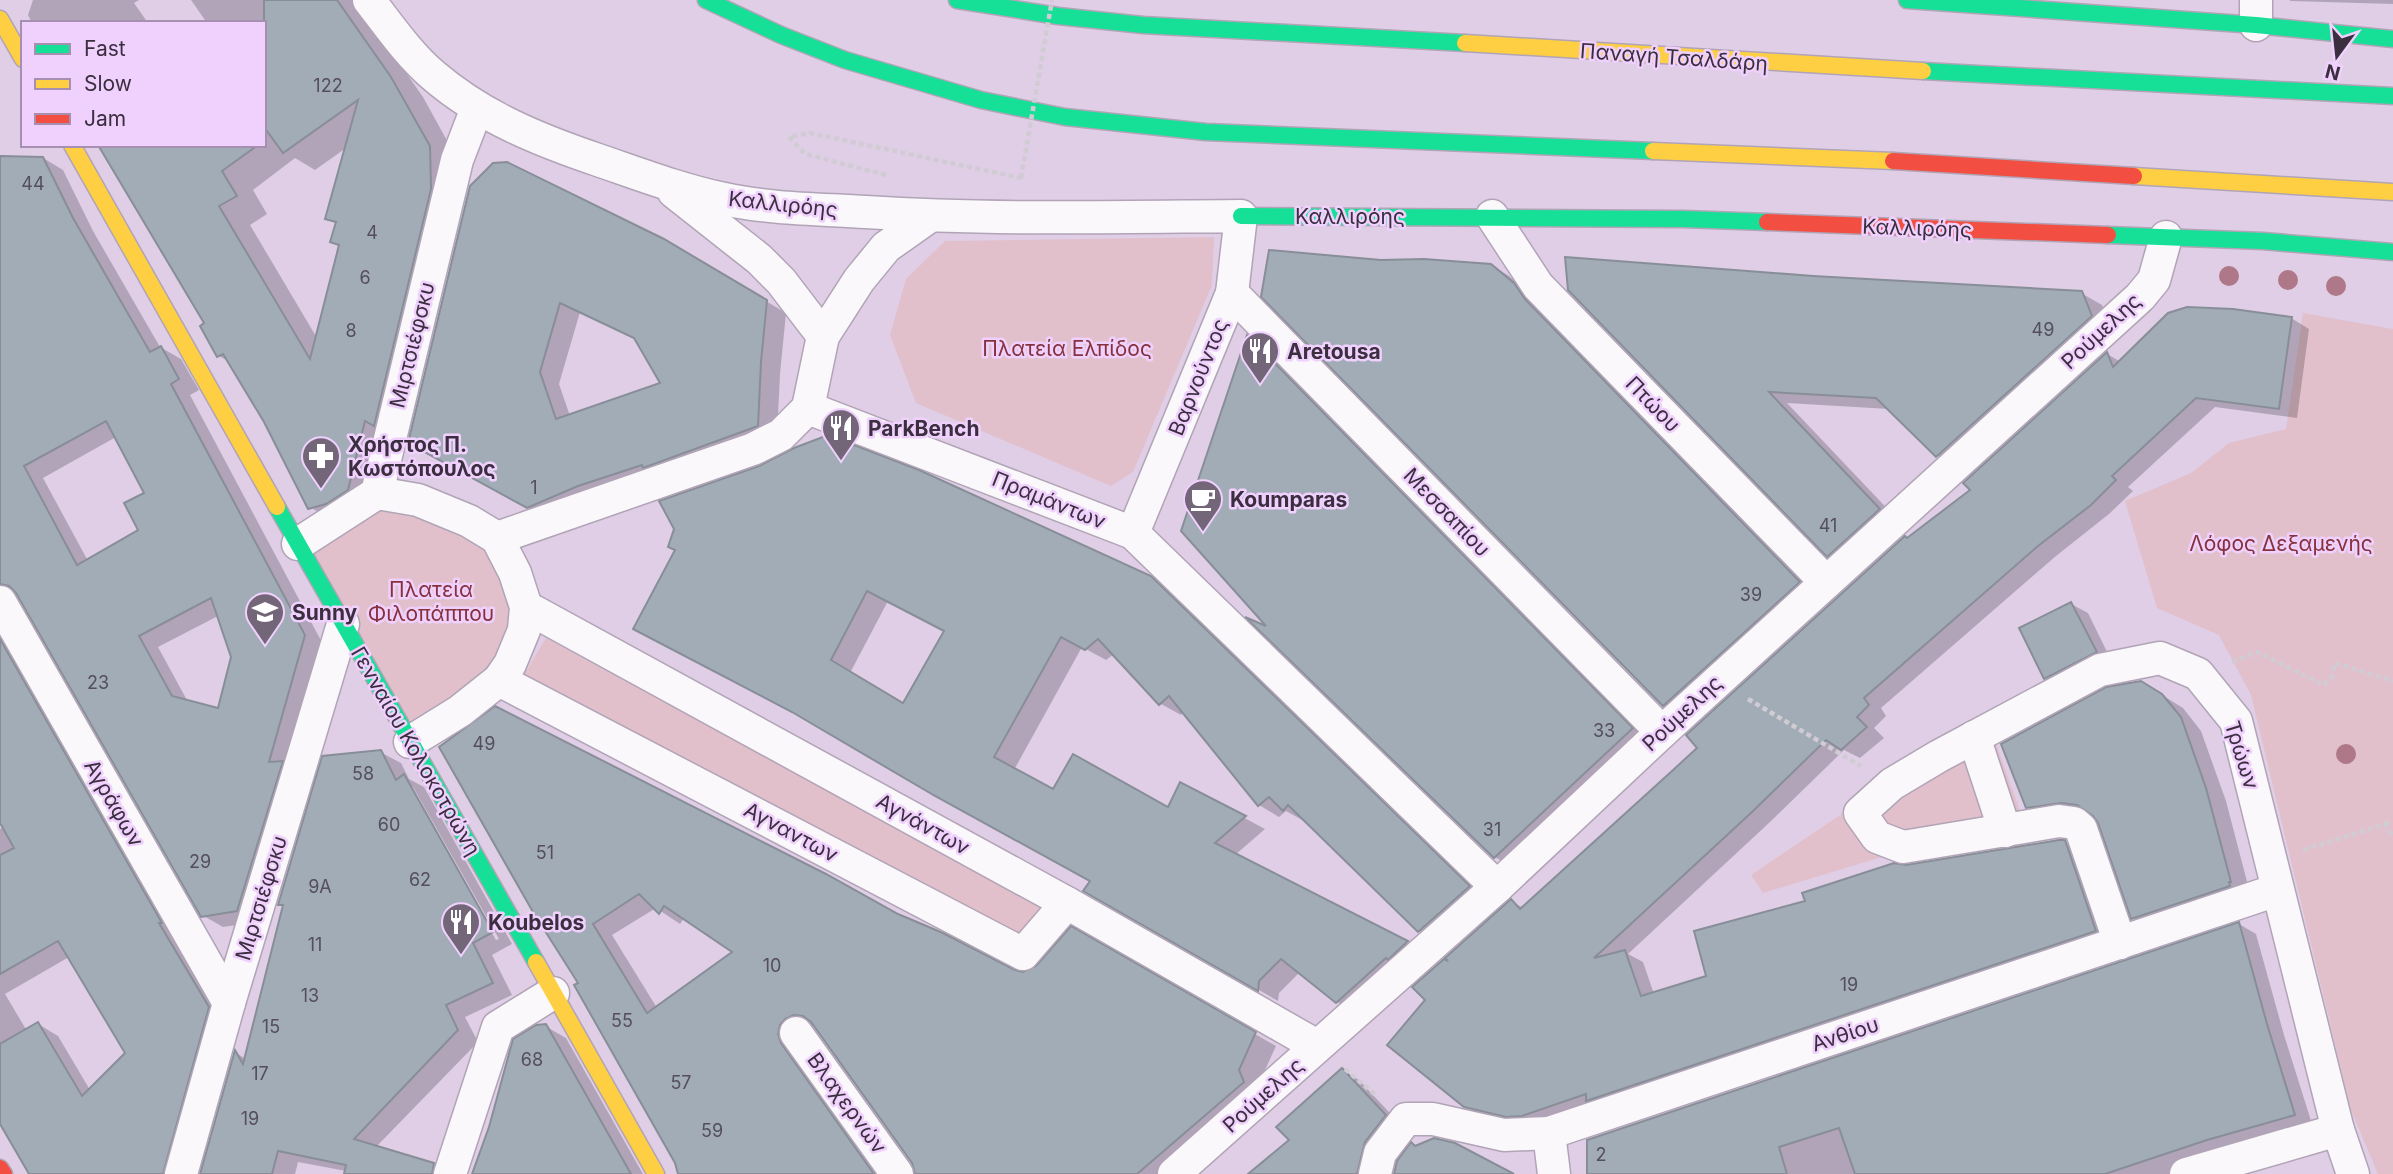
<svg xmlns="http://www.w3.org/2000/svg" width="2393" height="1174" viewBox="0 0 2393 1174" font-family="Inter,sans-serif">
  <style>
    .green { fill: #e1c0cc }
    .shadow { fill: #0003; fill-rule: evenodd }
    .building { fill: #a2acb7; stroke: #888e98; stroke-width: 2; fill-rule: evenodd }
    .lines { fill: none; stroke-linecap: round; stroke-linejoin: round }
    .street-casing { stroke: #b1a4b6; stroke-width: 35 }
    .fast-casing { stroke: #b1a4b6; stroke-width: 19 }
    .slow-casing { stroke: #b1a4b6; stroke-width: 19 }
    .jam-casing { stroke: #b1a4b6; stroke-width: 19 }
    .path { stroke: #d1ccd4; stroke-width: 4.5; stroke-dasharray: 5 3.5; stroke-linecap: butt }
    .street { stroke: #faf8fb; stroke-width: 32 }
    .fast { stroke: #16e098; stroke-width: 16 }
    .slow { stroke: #ffcf43; stroke-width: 16 }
    .jam { stroke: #f24e42; stroke-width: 16 }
    .path-bridge { stroke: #d1ccd4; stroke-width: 4.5; stroke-dasharray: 5 3.5; stroke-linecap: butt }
    .tree { fill: #ae7888 }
    .labels { text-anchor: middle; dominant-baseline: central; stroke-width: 5; stroke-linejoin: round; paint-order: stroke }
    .number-label { font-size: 18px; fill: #544e5d }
    .street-label { font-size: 21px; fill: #3a2e3f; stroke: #f0d0fd }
    .park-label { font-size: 21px; fill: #86323c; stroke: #f0d0fd }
    .poi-label { font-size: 21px; font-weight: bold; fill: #3a2e3f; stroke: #f0d0fd; text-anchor: start }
  </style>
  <rect width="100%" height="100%" fill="#dfcee6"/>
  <g class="green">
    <path d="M 1214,237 L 1212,285 L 1133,472 L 1111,486 L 916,403 L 890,335 L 906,279 L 945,241 Z"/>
    <path d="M 2303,313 L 2393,329 L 2393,1174 L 2378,1174 L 2351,1110 L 2251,695 L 2219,635 L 2157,608 L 2125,501 L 2191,473 L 2229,443 L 2286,429 Z"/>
    <path d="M 377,493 L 469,521 L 515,573 L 510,664 L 410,742 L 298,544 Z"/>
    <path d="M 546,638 L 1046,909 L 1020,945 L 519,683 Z"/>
    <path d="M 1995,741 L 2024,822 L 1885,856 L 1763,893 L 1751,875 L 1861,801 Z"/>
  </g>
  <g class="shadow">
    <path d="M 33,0 L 139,0 L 134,3 L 148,23 L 32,23 L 28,15 Z"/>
    <path d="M 191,0 L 355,0 L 423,97 L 461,166 L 462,208 L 406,442 L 397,437 L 341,526 L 310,507 L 265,421 L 230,362 L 219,356 L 207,324 L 101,145 L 264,145 L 264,23 L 207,23 ZM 346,148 L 327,218 L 338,224 L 332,242 L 340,246 L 317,338 L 250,225 L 267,214 L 253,190 L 295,158 L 315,170 Z"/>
    <path d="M 2289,0 L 2393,0 L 2393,4 L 2291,1 Z"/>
    <path d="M 0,158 L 43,158 L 63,170 L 93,231 L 160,347 L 181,359 L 199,390 L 190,395 L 325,648 L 257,922 L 223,927 L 202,915 L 19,595 L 11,597 L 228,1019 L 185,1174 L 30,1174 L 0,1122 L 0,829 L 4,827 L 0,819 ZM 116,437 L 146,493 L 141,530 L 88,561 L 43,478 ZM 218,616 L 233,657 L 219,710 L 188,702 L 158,647 ZM 69,957 L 127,1054 L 90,1090 L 58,1036 L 38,1024 L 27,1031 L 5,994 Z"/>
    <path d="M 494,164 L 664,241 L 786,313 L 780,374 L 777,437 L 548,518 L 430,454 ZM 580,312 L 637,340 L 663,384 L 570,416 L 559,384 Z"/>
    <path d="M 1381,262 L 1491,265 L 1509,276 L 1526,291 L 1816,592 L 1681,715 L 1664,705 Z"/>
    <path d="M 1813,278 L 2081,293 L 2102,305 L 2111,328 L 1958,468 L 1938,456 L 1889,409 L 1787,403 L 1899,521 L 1849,567 L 1828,555 L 1569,290 Z"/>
    <path d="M 2291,318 L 2309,329 L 2297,418 L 2215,407 L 2128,487 L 2133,491 L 2109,514 L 2056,556 L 1881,708 L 1886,716 L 1874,728 L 1884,738 L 1860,758 L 1844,750 L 1770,822 L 1628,954 L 1643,962 L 1654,994 L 1708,978 L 1807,902 L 1906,867 L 2065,842 L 2083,853 L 2113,941 L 1541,1125 L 1484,1116 L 1465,1106 L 1455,967 L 1511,901 L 1523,908 L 1673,773 L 1907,539 L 1972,490 L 2107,354 L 2121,362 Z"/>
    <path d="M 1248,337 L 1264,347 L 1648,739 L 1512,867 L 1495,857 L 1253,622 L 1273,630 Z"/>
    <path d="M 677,550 L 1150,578 L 1172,590 L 1489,899 L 1440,943 L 1419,931 L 1306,819 L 1304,821 L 1286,811 L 1279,817 L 1259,805 L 1184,712 L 1181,715 L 1161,704 L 1114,654 L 1106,660 L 1082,647 L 1014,770 L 1054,792 L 1169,810 L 1181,784 L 1265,829 L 1235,855 L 1427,954 L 1357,1013 L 1337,1002 L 1300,972 L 1279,993 L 1278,1001 L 1085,890 L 1092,881 ZM 888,601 L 946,631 L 904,705 L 850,673 Z"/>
    <path d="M 2071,604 L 2088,613 L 2112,662 L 2062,687 L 2046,678 Z"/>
    <path d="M 2162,695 L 2183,708 L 2201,731 L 2226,801 L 2250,893 L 2153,930 L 2133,918 L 2095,815 L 2083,813 L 2048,819 L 2027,807 Z"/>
    <path d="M 441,748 L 897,916 L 1023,974 L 1038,968 L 1071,929 L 1276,1046 L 1259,1083 L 1170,1174 L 917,1174 L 914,1162 L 815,1026 L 805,1029 L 885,1174 L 679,1174 L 677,1163 L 580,984 ZM 656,908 L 680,924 L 684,918 L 735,952 L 657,1008 L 612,935 Z"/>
    <path d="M 380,752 L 401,763 L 409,779 L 424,787 L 512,944 L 492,955 L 512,995 L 465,1017 L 478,1042 L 376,1147 L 434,1165 L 450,1174 L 346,1174 L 346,1171 L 298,1162 L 295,1174 L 202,1174 L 236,1053 L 246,1059 L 284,907 L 280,905 ZM 409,787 L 413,787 L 499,939 L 496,940 Z"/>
    <path d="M 2239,924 L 2256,934 L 2284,1035 L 2312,1124 L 2188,1174 L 1589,1174 Z"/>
    <path d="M 545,1026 L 566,1038 L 643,1174 L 474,1174 Z"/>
    <path d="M 1342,1070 L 1359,1080 L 1402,1126 L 1376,1174 L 1250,1174 L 1291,1140 Z"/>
  </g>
  <g class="building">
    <path d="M 264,0 L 337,0 L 391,77 L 430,146 L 431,189 L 374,426 L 365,421 L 348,490 L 326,504 L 308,509 L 264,422 L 223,354 L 217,357 L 200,326 L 204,323 L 98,145 L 258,145 L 222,171 L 237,196 L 219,206 L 310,359 L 339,245 L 330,242 L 336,222 L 325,219 L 358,100 L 283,153 L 264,127 Z"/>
    <path d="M 0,156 L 43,157 L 73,218 L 150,352 L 161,346 L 179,379 L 171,384 L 305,635 L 269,762 L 283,761 L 237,911 L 201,917 L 16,593 L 9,586 L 0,584 ZM 106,421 L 144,493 L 124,503 L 138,530 L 77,565 L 24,466 ZM 211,598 L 231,657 L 218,708 L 172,696 L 139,636 Z"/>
    <path d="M 507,162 L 664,239 L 767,300 L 761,362 L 758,426 L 643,468 L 642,465 L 578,486 L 527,508 L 408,443 L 470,186 L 493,163 ZM 560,303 L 634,338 L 660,383 L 556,419 L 540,372 Z"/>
    <path d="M 1269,250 L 1381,260 L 1424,259 L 1491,264 L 1514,283 L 1525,299 L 1800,582 L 1663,706 L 1261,297 Z"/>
    <path d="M 1565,257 L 1813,276 L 2082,291 L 2092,316 L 1936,457 L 1876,398 L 1769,392 L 1880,509 L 1827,557 L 1568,290 Z"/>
    <path d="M 2187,307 L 2233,309 L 2292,317 L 2279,409 L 2196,398 L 2112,476 L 2116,480 L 2091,505 L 2038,546 L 1864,698 L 1869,705 L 1857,717 L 1867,727 L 1841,750 L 1826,740 L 1752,812 L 1594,958 L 1625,950 L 1641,996 L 1706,976 L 1694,931 L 1805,901 L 1802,893 L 1894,863 L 1906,865 L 2059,840 L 2065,840 L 2096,931 L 1586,1101 L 1586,1094 L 1522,1116 L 1506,1117 L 1464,1107 L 1387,1045 L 1425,1000 L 1412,987 L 1444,959 L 1448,961 L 1445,958 L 1511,899 L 1520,909 L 1672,771 L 1697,748 L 1686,735 L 1905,536 L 1907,538 L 1970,490 L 1963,483 L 2107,352 L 2113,367 L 2168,313 Z"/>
    <path d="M 1247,335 L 1633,728 L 1494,858 L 1245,617 L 1266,626 L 1181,531 Z"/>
    <path d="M 828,435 L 919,470 L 1151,576 L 1470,886 L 1418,932 L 1288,805 L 1283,811 L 1269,797 L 1258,806 L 1169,696 L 1159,705 L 1098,639 L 1085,650 L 1061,637 L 994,757 L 1053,789 L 1073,754 L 1168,807 L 1180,782 L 1246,816 L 1215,843 L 1408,941 L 1388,960 L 1386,958 L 1336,1003 L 1281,959 L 1259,981 L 1258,991 L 1083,891 L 1090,881 L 935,796 L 792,712 L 633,629 L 675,550 L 668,547 L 674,529 L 659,501 L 759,466 L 794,448 ZM 867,591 L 944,631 L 903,703 L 831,660 Z"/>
    <path d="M 2071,602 L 2097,652 L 2044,679 L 2019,628 Z"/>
    <path d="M 0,639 L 162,923 L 159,923 L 209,1007 L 163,1174 L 29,1174 L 0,1124 L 0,1044 L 38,1022 L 82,1096 L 125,1053 L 58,941 L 0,974 L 0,855 L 14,848 L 0,823 Z"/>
    <path d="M 2141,681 L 2162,694 L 2181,717 L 2206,788 L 2231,882 L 2229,882 L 2230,886 L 2131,919 L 2098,823 L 2093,816 L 2077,805 L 2061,803 L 2026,808 L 2001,744 L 2106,687 Z"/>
    <path d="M 495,706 L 826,874 L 898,914 L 943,933 L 1015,970 L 1023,972 L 1036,966 L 1071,926 L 1256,1032 L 1239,1070 L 1244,1082 L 1137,1174 L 915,1174 L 912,1163 L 811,1022 L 803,1016 L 794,1015 L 785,1019 L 780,1025 L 778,1034 L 781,1043 L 874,1174 L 678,1174 L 675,1163 L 574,985 L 578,983 L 533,912 L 439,747 ZM 639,894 L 659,914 L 664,906 L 732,952 L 647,1013 L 593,924 Z"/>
    <path d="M 381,750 L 396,780 L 404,774 L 493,932 L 473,943 L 493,983 L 446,1005 L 458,1030 L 354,1139 L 434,1163 L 432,1174 L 344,1174 L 346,1165 L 278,1151 L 272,1174 L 200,1174 L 235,1050 L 243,1064 L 283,905 L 278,905 L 322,756 Z"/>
    <path d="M 2239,922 L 2267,1024 L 2295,1115 L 2207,1140 L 2105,1174 L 1855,1174 L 1839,1128 L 1779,1147 L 1787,1174 L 1587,1174 L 1587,1140 Z"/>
    <path d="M 546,1024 L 631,1174 L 472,1174 L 489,1127 L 513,1039 L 536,1025 Z"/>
    <path d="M 1342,1068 L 1386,1115 L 1365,1142 L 1357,1174 L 1248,1174 L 1289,1140 L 1276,1127 Z"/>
    <path d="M 1434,1138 L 1455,1143 L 1514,1174 L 1394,1174 L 1397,1161 L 1411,1142 L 1415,1146 Z"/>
  </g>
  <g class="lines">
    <defs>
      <g id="street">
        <path d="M 369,0 C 389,26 409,55 434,76 C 482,117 539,140 598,160 C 639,174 681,190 724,199 C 770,209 819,209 866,212 C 991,220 1116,217 1241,216 L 1232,293 L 1133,533"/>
        <path d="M 2256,0 L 2256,25"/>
        <path d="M 674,192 L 759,259 L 781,281 L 823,336"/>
        <path d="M 1492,216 L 1538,286 L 1826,582"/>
        <path d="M 1232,293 L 1662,732"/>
        <path d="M 808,408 L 1133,533 L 1497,887"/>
        <path d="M 808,408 L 823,336 L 859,280 L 886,247 L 930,216"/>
        <path d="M 377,493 L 418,500 L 469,521 L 497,538 L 515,573 L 526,607 L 524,630 L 510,664 L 499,680 L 460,711 L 410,742"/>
        <path d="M 497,538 L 753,449 L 781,435 L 808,408"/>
        <path d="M 298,544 L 377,493 L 457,160 L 477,108"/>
        <path d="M 0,602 L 229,1003"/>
        <path d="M 526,607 L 1067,903 L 1317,1046"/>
        <path d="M 499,680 L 1023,954 L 1067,903"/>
        <path d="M 1974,737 L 2005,831"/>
        <path d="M 2120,943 L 2081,829 L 2074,823 L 2059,821 L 1903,847 L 1877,837 L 1860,813 L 1892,784 L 1939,756 L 2100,670 L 2160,658 L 2198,674 L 2236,721 L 2338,1130 L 2353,1174"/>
        <path d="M 796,1033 L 897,1174"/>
        <path d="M 1549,1133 L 1554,1174"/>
        <path d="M 181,1174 L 229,1003 L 343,624"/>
        <path d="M 450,1174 L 498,1027 L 553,993"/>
        <path d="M 1174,1174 L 1497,887 L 1662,732 L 2140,297 L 2154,280 L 2166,237"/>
        <path d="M 1375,1174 L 1380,1153 L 1406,1119 L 1433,1119 L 1504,1135 L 1549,1133 L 2277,890"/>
        <path d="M 2186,1174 L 2338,1130"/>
      </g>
      <g id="fast">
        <path d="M 706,0 L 781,35 L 845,60 L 981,100 L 1065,117 L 1206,132 L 1653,151"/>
        <path d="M 957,0 L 1058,16 L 1143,25 L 1465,43"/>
        <path d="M 1907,0 L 2256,25 L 2393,39"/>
        <path d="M 1923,71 L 2393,96"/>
        <path d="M 1241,216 L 1683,219 L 1767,222"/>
        <path d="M 2108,235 L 2263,241 L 2393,252"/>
        <path d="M 277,507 L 536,962"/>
      </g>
      <g id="slow">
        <path d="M 0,19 L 23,59"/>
        <path d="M 1465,43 L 1923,71"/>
        <path d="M 72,145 L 277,507"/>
        <path d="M 1653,151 L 1893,161"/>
        <path d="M 2134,176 L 2393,192"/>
        <path d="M 536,962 L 656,1174"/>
      </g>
      <g id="jam">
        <path d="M 1893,161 L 2134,176"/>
        <path d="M 1767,222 L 2108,235"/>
        <path d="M 0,1168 L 4,1174"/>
      </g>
    </defs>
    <use href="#street" class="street-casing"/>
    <use href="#fast" class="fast-casing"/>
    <use href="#slow" class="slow-casing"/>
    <use href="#jam" class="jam-casing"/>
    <g class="path">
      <path d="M 886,175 L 805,154 L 789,137 L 810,133 L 1021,178 L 1020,182"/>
      <path d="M 2232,662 L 2257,652 L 2324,685 L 2332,677 L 2335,663 L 2393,681"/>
      <path d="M 1748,699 L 1861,766"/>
      <path d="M 2385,824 L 2393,821"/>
      <path d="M 2303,850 L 2385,824 L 2392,836"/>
      <path d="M 1345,1069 L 1378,1097"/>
    </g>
    <use href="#street" class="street"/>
    <use href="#fast" class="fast"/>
    <use href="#slow" class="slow"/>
    <use href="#jam" class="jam"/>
    <path class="path-bridge" d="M 1021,178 L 1052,0"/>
  </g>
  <g class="tree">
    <circle cx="2229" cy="276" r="10"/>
    <circle cx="2288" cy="280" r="10"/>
    <circle cx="2336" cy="286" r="10"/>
    <circle cx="2346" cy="754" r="10"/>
  </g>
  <defs>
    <symbol id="restaurant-pin" viewBox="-11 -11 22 30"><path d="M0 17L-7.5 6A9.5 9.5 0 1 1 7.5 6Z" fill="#746679" stroke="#f0d0fd"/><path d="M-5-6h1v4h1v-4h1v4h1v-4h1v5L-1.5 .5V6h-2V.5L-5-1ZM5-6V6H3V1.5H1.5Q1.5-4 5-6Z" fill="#fff"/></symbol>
    <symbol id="pharmacy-pin" viewBox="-11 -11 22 30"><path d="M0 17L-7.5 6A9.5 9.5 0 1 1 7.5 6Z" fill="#746679" stroke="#f0d0fd"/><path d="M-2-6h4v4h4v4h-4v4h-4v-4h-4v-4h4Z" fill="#fff"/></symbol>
    <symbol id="cafe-pin" viewBox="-11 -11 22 30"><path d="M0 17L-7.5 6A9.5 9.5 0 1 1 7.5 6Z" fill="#746679" stroke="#f0d0fd"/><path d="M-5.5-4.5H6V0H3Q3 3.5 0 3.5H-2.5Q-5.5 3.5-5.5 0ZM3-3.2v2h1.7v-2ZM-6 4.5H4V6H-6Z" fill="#fff"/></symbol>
    <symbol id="school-pin" viewBox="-11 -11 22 30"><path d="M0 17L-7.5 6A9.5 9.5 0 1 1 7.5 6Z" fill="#746679" stroke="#f0d0fd"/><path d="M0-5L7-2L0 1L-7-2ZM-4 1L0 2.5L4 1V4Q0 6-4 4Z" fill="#fff"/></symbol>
  </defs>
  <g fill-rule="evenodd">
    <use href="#restaurant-pin" x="1238" y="329" width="44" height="60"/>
    <use href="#restaurant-pin" x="819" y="406" width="44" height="60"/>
    <use href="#pharmacy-pin" x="299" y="434" width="44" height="60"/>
    <use href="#cafe-pin" x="1181" y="477" width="44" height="60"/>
    <use href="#school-pin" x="243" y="590" width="44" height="60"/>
    <use href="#restaurant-pin" x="439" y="900" width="44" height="60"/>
  </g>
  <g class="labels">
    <g class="number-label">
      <text x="328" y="85">122</text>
      <text x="33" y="183">44</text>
      <text x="372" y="232">4</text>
      <text x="365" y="277">6</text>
      <text x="2043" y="329">49</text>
      <text x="351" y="330">8</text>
      <text x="534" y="487">1</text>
      <text x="1828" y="525">41</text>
      <text x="1751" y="594">39</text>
      <text x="98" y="682">23</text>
      <text x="1604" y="730">33</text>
      <text x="484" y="743">49</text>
      <text x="363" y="773">58</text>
      <text x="389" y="824">60</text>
      <text x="1492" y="829">31</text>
      <text x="545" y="852">51</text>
      <text x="200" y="861">29</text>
      <text x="420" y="879">62</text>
      <text x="320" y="886">9A</text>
      <text x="315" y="944">11</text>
      <text x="772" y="965">10</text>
      <text x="1849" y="984">19</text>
      <text x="310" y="995">13</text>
      <text x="622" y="1020">55</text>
      <text x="271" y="1026">15</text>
      <text x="532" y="1059">68</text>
      <text x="260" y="1073">17</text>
      <text x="681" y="1082">57</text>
      <text x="250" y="1118">19</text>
      <text x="712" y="1130">59</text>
      <text x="1601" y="1154">2</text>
    </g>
    <g class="street-label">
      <text transform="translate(1674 57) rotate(4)">Παναγή Τσαλδάρη</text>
      <text transform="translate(783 204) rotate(6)">Καλλιρόης</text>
      <text x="1350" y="216">Καλλιρόης</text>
      <text transform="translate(1917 228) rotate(2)">Καλλιρόης</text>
      <text transform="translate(2101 331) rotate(-43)">Ρούμελης</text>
      <text transform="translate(412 345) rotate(-76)">Μιρτσιέφσκυ</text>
      <text transform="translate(1198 377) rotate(-68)">Βαρνούντος</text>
      <text transform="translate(1653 404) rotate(46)">Πτώου</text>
      <text transform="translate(1049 500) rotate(22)">Πραμάντων</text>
      <text transform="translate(1447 512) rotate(46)">Μεσσαπίου</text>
      <text transform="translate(1682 713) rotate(-43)">Ρούμελης</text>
      <text transform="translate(416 751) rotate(60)">Γενναίου Κολοκοτρώνη</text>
      <text transform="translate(2242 755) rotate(73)">Τρώων</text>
      <text transform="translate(114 803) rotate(60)">Αγράφων</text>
      <text transform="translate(923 824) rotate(29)">Αγνάντων</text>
      <text transform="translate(791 832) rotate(28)">Αγναντων</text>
      <text transform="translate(261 898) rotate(-73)">Μιρτσιέφσκυ</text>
      <text transform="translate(1845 1034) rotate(-18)">Ανθίου</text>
      <text transform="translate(1263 1095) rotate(-42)">Ρούμελης</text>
      <text transform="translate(847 1103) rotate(54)">Βλαχερνών</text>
    </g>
    <g class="park-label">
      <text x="1067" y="348">Πλατεία Ελπίδος</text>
      <text x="2281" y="543">Λόφος Δεξαμενής</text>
      <text x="431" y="589">Πλατεία<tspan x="431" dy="24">Φιλοπάππου</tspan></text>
    </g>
    <g class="poi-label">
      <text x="1287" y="351">Aretousa</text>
      <text x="868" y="428">ParkBench</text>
      <text x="348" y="444">Χρήστος Π.<tspan x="348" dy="24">Κωστόπουλος</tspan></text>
      <text x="1230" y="499">Koumparas</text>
      <text x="292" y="612">Sunny</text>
      <text x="488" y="922">Koubelos</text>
    </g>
  </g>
  <rect x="21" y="21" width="245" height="126" fill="#f0d0fd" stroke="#a78fb1" stroke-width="2"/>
  <rect x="35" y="44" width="35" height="10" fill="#16e098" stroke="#a78fb1" stroke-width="2"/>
  <text x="84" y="56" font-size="21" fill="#3a2e3f">Fast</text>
  <rect x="35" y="79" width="35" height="10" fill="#ffcf43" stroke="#a78fb1" stroke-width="2"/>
  <text x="84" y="91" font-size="21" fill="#3a2e3f">Slow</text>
  <rect x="35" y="114" width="35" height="10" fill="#f24e42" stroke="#a78fb1" stroke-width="2"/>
  <text x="84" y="126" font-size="21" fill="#3a2e3f">Jam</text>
  <g transform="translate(2337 56) rotate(195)" stroke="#f0d0fd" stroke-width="5" paint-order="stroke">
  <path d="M0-5L12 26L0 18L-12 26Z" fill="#3a2e3f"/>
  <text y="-10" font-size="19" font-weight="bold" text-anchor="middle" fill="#3a2e3f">N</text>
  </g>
</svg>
